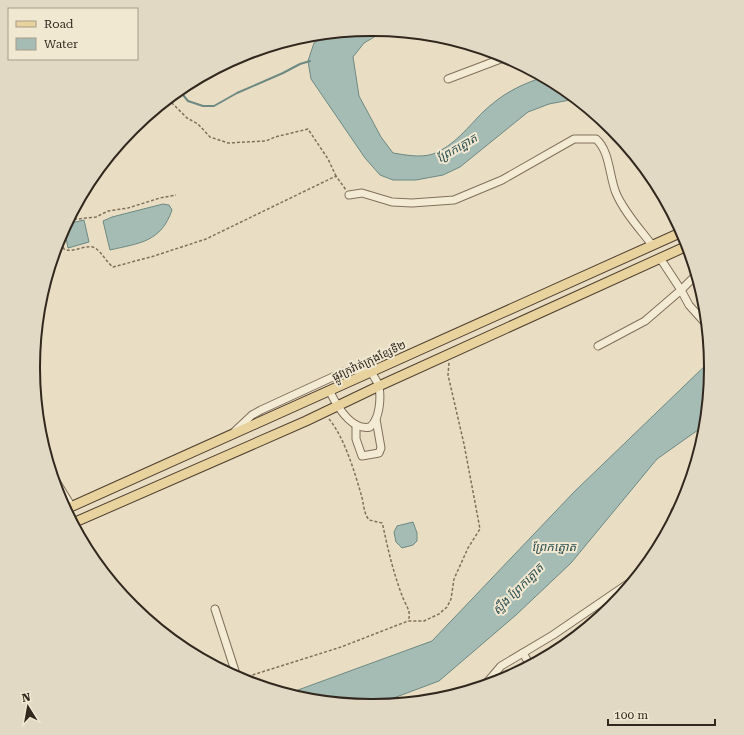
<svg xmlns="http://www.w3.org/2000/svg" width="744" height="735" viewBox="0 0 744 735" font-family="'Roboto Serif','Noto Sans Khmer',serif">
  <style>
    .water { fill: #a5bcb5; stroke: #6d8982 }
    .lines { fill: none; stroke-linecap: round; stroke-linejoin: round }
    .stream { stroke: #6d8982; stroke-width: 2 }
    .minor-casing { stroke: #81705c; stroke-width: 9 }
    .major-casing { stroke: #4f3f30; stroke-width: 11 }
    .path { stroke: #81705c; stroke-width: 1.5; stroke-dasharray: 3 2; stroke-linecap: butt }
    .minor { stroke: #f4ebd5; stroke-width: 7 }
    .major { stroke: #e8d29e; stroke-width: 9 }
    .labels { text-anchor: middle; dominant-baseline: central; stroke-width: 4; stroke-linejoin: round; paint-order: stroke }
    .street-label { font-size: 11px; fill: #32281e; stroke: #f1e8d2 }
    .water-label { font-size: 12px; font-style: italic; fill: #2f504f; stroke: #f1e8d2 }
    .rim { fill: none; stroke: #32281e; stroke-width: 2 }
  </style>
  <rect width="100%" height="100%" fill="#e9dec3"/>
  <g class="water">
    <path d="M 372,29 L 386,30 L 364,43 L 353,57 L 359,96 L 381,137 L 393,153 C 406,155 420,158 433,154 C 454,146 468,127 483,112 C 502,94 519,85 544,77 L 560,86 L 575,99 L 549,104 L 528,112 L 460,167 L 443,175 L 416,180 L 393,180 L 380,175 L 365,158 L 311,79 L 308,61 L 314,43 L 329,33 Z"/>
    <path d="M 163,204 L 169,205 L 172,210 C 161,242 140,243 110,250 L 103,221 L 112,217 Z"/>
    <path d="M 84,220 L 89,242 L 68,248 L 64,228 L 67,224 Z"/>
    <path d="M 710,361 L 705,425 L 657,459 L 571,563 L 516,615 L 439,681 L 372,706 L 306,699 L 287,694 L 432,641 L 574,492 Z"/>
    <path d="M 413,522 L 417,533 L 417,541 L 413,545 L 402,548 L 396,542 L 394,532 L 397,526 Z"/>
  </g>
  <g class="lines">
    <path class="stream" d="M 179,90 L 188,101 L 203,106 L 214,106 L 237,93 L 283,73 L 300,64 L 310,61"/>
    <defs>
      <g id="minor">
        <path d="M 448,79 L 506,57"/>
        <path d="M 349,195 L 362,193 L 392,202 L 412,203 L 454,200 L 502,180 L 574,139 L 596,139 C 610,151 609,176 616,193 C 624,212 640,229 652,245"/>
        <path d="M 696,275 L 681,290 L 689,305 L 706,324"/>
        <path d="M 598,346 L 645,321 L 681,290 L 660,258"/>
        <path d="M 330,392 C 337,406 351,431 370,427 C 380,419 381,398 379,387 C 378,382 374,377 371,372"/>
        <path d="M 356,425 L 356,439 L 362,456 L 379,453 L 381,448 L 376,419"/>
        <path d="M 235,431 L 252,415 L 261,410 L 337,375 L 347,371 L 374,369"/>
        <path d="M 54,478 L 72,507"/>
        <path d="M 675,511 L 676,513"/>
        <path d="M 215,609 L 237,677"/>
        <path d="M 523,653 L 530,665"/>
        <path d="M 484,686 L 501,666 L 553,635 L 635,579"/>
      </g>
      <g id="major">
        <path d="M 66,509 L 682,232"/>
        <path d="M 73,523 L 306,421 L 379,386 L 687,246"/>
      </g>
    </defs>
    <use href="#minor" class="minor-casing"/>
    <use href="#major" class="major-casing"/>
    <g class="path">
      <path d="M 168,99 L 187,118 L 198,124 L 210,137 L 228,143 L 266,141 L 275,137 L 308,129 L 328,159 L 336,176"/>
      <path d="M 69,220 L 96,217 L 108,211 L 128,208 L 160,198 L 176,195"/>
      <path d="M 59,238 L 64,249 C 74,254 86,243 95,248 C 102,252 106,262 113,267 L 154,256 L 206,239 L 336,176 L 346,190"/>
      <path d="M 329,419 C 344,437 354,470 361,494 C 364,503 363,512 369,520 L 382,523 L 383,526 C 388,550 394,575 403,598 C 406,606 412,612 408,621"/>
      <path d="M 243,678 L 341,647 L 408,621 L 424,621 L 439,614 L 447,607 L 451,599 L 454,579 L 468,548 L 480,529 L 464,444 L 448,375 L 449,362"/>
    </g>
    <use href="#minor" class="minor"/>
    <use href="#major" class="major"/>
  </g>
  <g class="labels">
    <g class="street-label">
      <text transform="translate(369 361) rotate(-25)">ផ្លូវក្រវ៉ាត់ក្រុងខ្សែទី២</text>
    </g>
    <g class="water-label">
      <text transform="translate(457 148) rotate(-30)">ព្រែកត្នោត</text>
      <text x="554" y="547">ព្រែកត្នោត</text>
      <text transform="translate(518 589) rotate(-45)">ស្ទឹង ព្រែកត្នោត</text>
    </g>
  </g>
  <path d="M0 0H744V735H0ZM371 36H373A331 331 0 0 1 704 367V368A331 331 0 0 1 373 699H371A331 331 0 0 1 40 368V367A331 331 0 0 1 371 36Z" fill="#e2d9c4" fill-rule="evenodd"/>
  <path class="rim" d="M371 36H373A331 331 0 0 1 704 367V368A331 331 0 0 1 373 699H371A331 331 0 0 1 40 368V367A331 331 0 0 1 371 36Z"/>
  <rect x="8" y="8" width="130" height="52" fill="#f1e8d2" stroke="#a59b8a"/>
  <rect x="16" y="21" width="20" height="6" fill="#e8d29e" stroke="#a59b8a"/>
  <text x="44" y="28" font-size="12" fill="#32281e">Road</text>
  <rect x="16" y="38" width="20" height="12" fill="#a5bcb5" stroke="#a59b8a"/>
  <text x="44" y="48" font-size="12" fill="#32281e">Water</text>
  <g transform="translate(28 707) rotate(349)" stroke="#f1e8d2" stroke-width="3" paint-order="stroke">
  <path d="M0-3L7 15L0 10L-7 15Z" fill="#32281e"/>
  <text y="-6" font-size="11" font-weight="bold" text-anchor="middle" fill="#32281e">N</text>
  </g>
  <path d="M608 719v6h107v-6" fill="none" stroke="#32281e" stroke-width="2"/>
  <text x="614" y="719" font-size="12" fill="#32281e" stroke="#f1e8d2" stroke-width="3" paint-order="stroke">100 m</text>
</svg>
